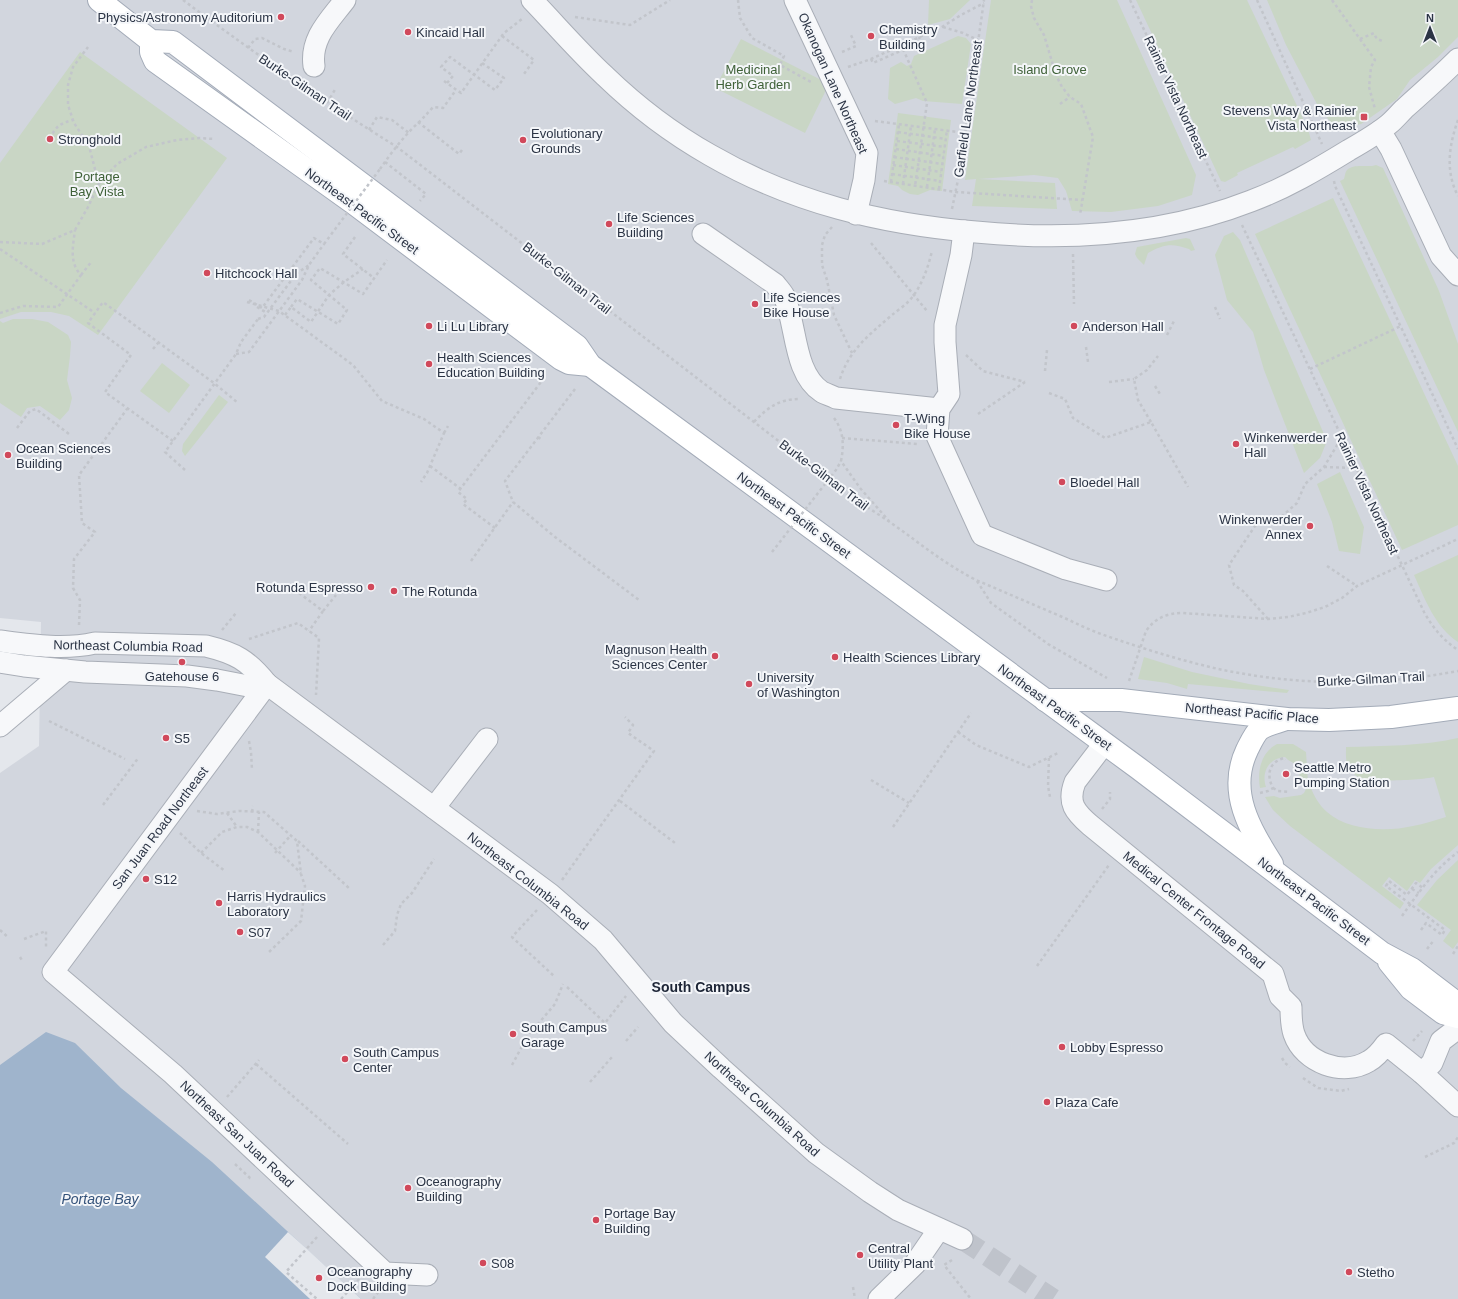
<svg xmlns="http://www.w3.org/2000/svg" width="1458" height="1299" viewBox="0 0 1458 1299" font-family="Helvetica,sans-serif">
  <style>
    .built { fill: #d2d6de }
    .green { fill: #c9d6c5 }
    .water { fill: #9fb4cc }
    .pier { fill: #e4e7ec }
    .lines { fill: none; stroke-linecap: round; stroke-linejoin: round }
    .minor-tunnel { stroke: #bfc3cb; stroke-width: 21; stroke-dasharray: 21 10; stroke-linecap: butt }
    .minor-casing { stroke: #a9aeb7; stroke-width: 23 }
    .major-casing { stroke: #a3abb8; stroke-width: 24 }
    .path { stroke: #c2c5cb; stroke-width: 2.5; stroke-dasharray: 3 3; stroke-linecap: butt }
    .minor { stroke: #f7f8fa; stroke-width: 21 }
    .major { stroke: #fff; stroke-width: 22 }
    .path-bridge { stroke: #c2c5cb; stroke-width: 2.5; stroke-dasharray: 3 3; stroke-linecap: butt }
    .poi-dot { fill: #d1495b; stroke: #f4f6f9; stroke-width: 1.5 }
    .labels { text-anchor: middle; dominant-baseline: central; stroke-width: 4; stroke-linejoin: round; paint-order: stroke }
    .poi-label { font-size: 13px; fill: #2b3445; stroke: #f4f6f9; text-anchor: start }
    .park-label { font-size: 13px; fill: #3f6138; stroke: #f4f6f9 }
    .street-label { font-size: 13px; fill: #2b3445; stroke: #f4f6f9 }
    .neighbourhood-label { font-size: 14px; font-weight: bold; fill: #1d2536; stroke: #f4f6f9 }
    .water-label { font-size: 14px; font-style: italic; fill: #34527a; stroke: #f4f6f9 }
  </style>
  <rect width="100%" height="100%" fill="#e4e7ec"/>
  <path class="built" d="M 0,0 L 1458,0 L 1458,1299 L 216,1299 L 0,1139 L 0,773 L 39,746 L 41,622 L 0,618 Z"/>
  <g class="green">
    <path d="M 929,0 L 970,0 L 950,19 L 928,25 Z"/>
    <path d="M 991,0 L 1117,0 L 1196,175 L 1192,195 L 1158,206 L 1111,212 L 1072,211 L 1066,191 L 1058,178 L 1034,175 L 978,179 L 1055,183 L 1057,209 L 972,206 L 976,179 L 965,180 Z"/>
    <path d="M 1136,0 L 1247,0 L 1308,129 L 1311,140 L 1295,149 L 1293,147 L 1237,173 L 1238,175 L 1225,182 L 1221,181 Z"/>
    <path d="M 1267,0 L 1458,0 L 1458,37 L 1438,57 L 1410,80 L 1397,99 L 1361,124 L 1338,130 L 1320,110 L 1286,45 Z"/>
    <path d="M 958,36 L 966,38 L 971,44 L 962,104 L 923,101 L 916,98 L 895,104 L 888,99 L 890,68 L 901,62 L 907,66 L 911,64 L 914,56 Z"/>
    <path d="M 741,39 L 829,84 L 805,133 L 715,88 Z"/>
    <path d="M 80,52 L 227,158 L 98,335 L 69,316 L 51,312 L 21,312 L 0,319 L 0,163 Z"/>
    <path d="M 898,113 L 951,120 L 942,191 L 930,190 L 918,195 L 910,194 L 902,190 L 898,186 L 888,184 Z"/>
    <path d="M 1376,165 L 1383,168 L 1439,291 L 1458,344 L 1458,432 L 1340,181 L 1344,179 C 1345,176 1345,172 1347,170 C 1354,163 1368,168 1376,165 Z"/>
    <path d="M 1333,198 L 1458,466 L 1458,525 L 1402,550 L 1255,234 Z"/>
    <path d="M 1233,232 L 1240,240 L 1327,441 L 1320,458 L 1304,473 L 1264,370 L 1253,332 L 1227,300 L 1215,255 L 1224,236 Z"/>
    <path d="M 1186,238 L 1190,239 L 1195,250 L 1191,251 L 1189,249 C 1172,243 1164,244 1148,253 L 1144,265 L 1137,258 L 1135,254 L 1137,247 Z"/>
    <path d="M 13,319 L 32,319 L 48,322 L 68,335 L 71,342 L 70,356 L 67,380 L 72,398 L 69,410 L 60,420 L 40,406 L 27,408 L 21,417 L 0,403 L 0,321 L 3,323 Z"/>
    <path d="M 162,363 L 190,385 L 169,413 L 140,391 Z"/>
    <path d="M 219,395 L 228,402 L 185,456 L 182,451 L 183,444 Z"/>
    <path d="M 1340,472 L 1364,527 L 1360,554 L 1339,551 L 1332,522 L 1317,484 Z"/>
    <path d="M 1458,555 L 1458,642 C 1435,627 1425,599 1414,575 Z"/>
    <path d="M 1144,657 L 1192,672 L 1249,684 L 1289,690 L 1287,693 L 1188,684 L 1187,689 L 1167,683 L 1138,679 Z"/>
    <path d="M 1458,738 L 1458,845 L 1431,869 L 1420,883 L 1415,880 L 1407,891 L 1389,877 L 1382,886 L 1404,903 L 1400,909 L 1290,826 L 1273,810 L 1265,797 L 1274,796 L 1280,798 L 1301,795 L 1304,793 L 1307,787 L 1310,786 C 1314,796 1319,805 1327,812 C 1348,831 1387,832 1413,826 C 1424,824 1435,820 1446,817 L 1434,777 C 1423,780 1375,782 1364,779 C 1359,778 1354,775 1351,771 C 1345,764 1346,756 1346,747 C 1383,746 1422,746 1458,738 Z"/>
    <path d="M 1277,744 L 1293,744 L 1306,752 L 1308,782 L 1306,783 L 1304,780 L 1299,778 C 1302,762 1292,765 1285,757 C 1269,758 1261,772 1266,787 L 1260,788 C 1257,771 1261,752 1277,744 Z"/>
    <path d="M 1458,860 L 1458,942 L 1453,949 L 1443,941 L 1451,930 L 1417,905 L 1437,880 Z"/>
  </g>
  <path class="water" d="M 46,1032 L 75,1043 L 121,1088 L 212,1162 L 361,1299 L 0,1299 L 0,1065 Z"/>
  <path class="pier" d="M 288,1232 L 307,1249 L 361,1299 L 310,1299 L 265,1257 Z"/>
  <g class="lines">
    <path class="minor-tunnel" d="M 962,1239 L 1053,1299"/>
    <defs>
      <g id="minor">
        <path d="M 532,0 C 556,25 579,52 605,76 C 636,106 673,134 710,155 C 793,203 882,224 976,232 C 1069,241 1164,235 1251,201 C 1286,188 1318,169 1349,150 C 1363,142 1377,134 1389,124 C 1394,120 1399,114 1404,109 C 1422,93 1441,76 1458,59"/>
        <path d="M 795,0 L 867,153 L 864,180 L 856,214"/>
        <path d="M 314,66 C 310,38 330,20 345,0"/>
        <path d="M 1380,131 L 1391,149 L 1441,256 L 1458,275"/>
        <path d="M 964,231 L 961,255 L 945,325 L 945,342 L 949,394 L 939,409 L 937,436 L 982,535 L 1066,569 L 1106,580"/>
        <path d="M 703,234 L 775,284 C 778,288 782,292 784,296 C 797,325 793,373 822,392 C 826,394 832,396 836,398 L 939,409"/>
        <path d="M 0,641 C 31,645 64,650 95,643 L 206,646 C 235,653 248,660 267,684 L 550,894 L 603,940 L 673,1023 L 721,1068 L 816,1153 L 870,1192 L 898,1210 L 962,1239"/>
        <path d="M 0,662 L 24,666 L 85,672 L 187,676 L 217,680 L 248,686 L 267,684"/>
        <path d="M 267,684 L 53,972 L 173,1074 L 385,1273 L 427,1275"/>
        <path d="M 0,726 L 66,670"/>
        <path d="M 1104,744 L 1075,782 C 1067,803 1075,812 1090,825 L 1273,974 L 1280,996 L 1291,1007 C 1291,1016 1291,1025 1294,1034 C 1304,1063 1343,1077 1369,1061 C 1376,1057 1381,1051 1386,1044 L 1422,1073 L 1458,1106"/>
        <path d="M 434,808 L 487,739"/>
        <path d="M 1422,1073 L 1432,1063 L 1441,1041 L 1458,1028"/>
        <path d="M 879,1299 L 915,1264 L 939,1229"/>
      </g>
      <g id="major">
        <path d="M 99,0 L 151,41 L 173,42 L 577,346 L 590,365 L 1138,768 L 1382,953 L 1412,969 L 1458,1004"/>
        <path d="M 151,41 L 151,52 L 155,61 L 352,202 L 561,359 L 569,363 L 590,365"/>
        <path d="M 1045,700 L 1121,700 L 1287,719 L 1329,720 L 1391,717 L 1458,708"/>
        <path d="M 1272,864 C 1250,829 1227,792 1247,750 C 1250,744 1255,733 1260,729 C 1267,724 1278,722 1286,719"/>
        <path d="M 1389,962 L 1411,989 L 1443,1013 L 1458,1017"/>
      </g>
    </defs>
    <use href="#minor" class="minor-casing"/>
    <use href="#major" class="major-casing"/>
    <g class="path">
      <path d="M 183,0 C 253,52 323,101 397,147 L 850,496 C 865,506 880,515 894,525 C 922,545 945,564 976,580 C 1004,592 1032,604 1060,616 C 1074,622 1087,629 1101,634 C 1141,648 1182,661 1223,670 C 1301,686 1380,686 1458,671"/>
      <path d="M 738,0 L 740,18 L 752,38 L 784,56 L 780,65 L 811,82"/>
      <path d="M 1032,0 L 1031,6 L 1034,18 L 1044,35 L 1056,75 L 1062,87 L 1070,97 L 1081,104 L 1093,137 L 1080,215"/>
      <path d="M 1130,0 L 1220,191"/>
      <path d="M 1257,0 L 1322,144"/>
      <path d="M 1332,0 L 1375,60 L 1371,67 L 1369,87 L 1375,109"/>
      <path d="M 575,17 L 630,25 L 670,0"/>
      <path d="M 943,27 L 963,33 L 978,40"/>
      <path d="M 502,36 L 534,60 L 524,74"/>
      <path d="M 1360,39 L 1374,33 C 1376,39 1378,40 1384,41"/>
      <path d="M 248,48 L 255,39 L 262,38 L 284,49 L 294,52"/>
      <path d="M 903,49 L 927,103 L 915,186"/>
      <path d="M 842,52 L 856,46 L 850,33"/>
      <path d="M 871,59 L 873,63 L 921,42 L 919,37"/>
      <path d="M 848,67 L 871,59 L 942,27 L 961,15 L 984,3"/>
      <path d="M 444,81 L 461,93 L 504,33 L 522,19"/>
      <path d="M 447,83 L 453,76 L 441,67 L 450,57 L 495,90 L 504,78 L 482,63"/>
      <path d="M 327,103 L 336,88"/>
      <path d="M 1060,104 L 1070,97"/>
      <path d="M 1458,120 C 1449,145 1445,171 1458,196"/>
      <path d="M 875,121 L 965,133"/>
      <path d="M 418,122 L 459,154 L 462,150"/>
      <path d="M 369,130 L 377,117 L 392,120 L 409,133"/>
      <path d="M 898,132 L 946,139"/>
      <path d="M 50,139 C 55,127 60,123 73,120"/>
      <path d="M 897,141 L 945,147"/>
      <path d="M 896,149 L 944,156"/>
      <path d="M 894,157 L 942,164"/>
      <path d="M 385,162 L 426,194 L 420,201"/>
      <path d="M 893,165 L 941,172"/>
      <path d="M 380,169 C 391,153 404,136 418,123 C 424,117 428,113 433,107 L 443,108 L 456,90"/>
      <path d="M 892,174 L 940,181"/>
      <path d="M 884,181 L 956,192 L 1082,200"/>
      <path d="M 1334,181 L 1335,186 L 1458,449"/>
      <path d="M 891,182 L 899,124"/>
      <path d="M 903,184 L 911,126"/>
      <path d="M 98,185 L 117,164 L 146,147 L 177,140 L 199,138 L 215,139"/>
      <path d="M 927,187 L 935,129"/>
      <path d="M 939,189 L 947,130"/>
      <path d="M 952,209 L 960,170 L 984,0"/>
      <path d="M 1242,225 L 1424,612 C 1433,628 1443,640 1458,650"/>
      <path d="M 832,227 L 825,235 L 822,245 L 822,265 L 827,280 L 834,315 L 852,353"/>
      <path d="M 355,237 L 343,254 L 374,278"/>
      <path d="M 0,242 L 42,244 L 75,230 L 88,207 L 98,186 L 96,173 L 89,146 L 74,123 L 68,105 L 68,85 L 73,67 L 88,47"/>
      <path d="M 871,243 L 927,311"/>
      <path d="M 0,249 L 95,313"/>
      <path d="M 1073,254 L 1074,304"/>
      <path d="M 296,274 L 309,265"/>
      <path d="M 81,275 L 92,261"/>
      <path d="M 247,302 L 279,311 L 353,365 L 382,401 L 424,419 L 444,433 L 427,473 L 421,482"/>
      <path d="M 291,307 L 297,299 L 338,324 L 347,310 L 311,280 L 320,268 L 363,294 L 387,260"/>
      <path d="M 1215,307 L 1220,319"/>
      <path d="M 0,313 L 23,306 L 58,307 L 81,275 C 69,263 73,246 75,230"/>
      <path d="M 285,315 L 291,307 L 311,322 L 329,295 L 344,282 L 363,269"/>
      <path d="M 1146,328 L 1155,324"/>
      <path d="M 1167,335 L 1174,321"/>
      <path d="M 1086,347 L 1088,362"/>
      <path d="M 153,349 L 158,343"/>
      <path d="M 236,354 L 249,352 L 302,280 L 309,265 L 324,244"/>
      <path d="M 966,355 L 983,371 L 1025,382"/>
      <path d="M 1310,369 L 1401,326"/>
      <path d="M 1045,371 L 1047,350"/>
      <path d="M 840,379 C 849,350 870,334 892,315 C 897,311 904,306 909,301 C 921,288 928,268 932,251"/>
      <path d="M 1109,382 L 1134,379"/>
      <path d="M 1155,386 L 1160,394"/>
      <path d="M 575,389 L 505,481 L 513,502 L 555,537 L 639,600"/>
      <path d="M 1049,393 L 1065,399 L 1073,418 L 1105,438 L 1151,422 L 1188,487"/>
      <path d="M 978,414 L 1025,382"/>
      <path d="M 834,418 C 844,431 844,446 841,461 L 860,488 L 889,521"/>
      <path d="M 754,422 C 767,408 779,399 799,399"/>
      <path d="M 1151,422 L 1138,400 L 1134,379 L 1147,370 L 1158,356"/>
      <path d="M 17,428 L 30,411 L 36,409 L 69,434"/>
      <path d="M 444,433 L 448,426"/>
      <path d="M 538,437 L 542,440"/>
      <path d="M 842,438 L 918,444"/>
      <path d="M 173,441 L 105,392 L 131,355 L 88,323 L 103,302 L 214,383 L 238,403"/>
      <path d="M 430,466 L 461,489"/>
      <path d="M 1324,467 L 1356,468"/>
      <path d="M 185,470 L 165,452 L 236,354 L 241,342 L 258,319"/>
      <path d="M 495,528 L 463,504 L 467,499 L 458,492 L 544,378"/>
      <path d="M 471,561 L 513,502"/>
      <path d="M 1327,566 L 1357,586"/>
      <path d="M 977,581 L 991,603 L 1048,644 L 1107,678"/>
      <path d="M 299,593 L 323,611 L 309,631"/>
      <path d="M 323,611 L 336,595"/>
      <path d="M 1268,619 L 1243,591 L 1234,585 L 1229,565 L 1255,526 L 1281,517 L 1297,503 L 1305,484 L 1324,467 L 1342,437"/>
      <path d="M 79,625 L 80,600 L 73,588 L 74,559 L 95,532 L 82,523 L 79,475 L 127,409"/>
      <path d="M 222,630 L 236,613"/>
      <path d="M 249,639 L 298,623 L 319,638 L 316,695"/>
      <path d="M 1129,681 L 1146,631 C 1155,618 1167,613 1183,613 L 1268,619 L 1288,617 L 1306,613 L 1325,607 L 1342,598 L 1357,586 L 1458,539"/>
      <path d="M 49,721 L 125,759"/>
      <path d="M 958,732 L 976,745 L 1029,767 L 1058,753"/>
      <path d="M 249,741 L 251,752 L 252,770"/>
      <path d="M 1049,758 L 1048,786 L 1050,797"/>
      <path d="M 871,780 L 909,803"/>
      <path d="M 1307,784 L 1312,782"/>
      <path d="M 1273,788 L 1278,791 L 1290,792"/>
      <path d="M 1260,793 L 1268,791 L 1273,788 C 1266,775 1269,762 1284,758 L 1285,760"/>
      <path d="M 620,801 L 675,843"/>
      <path d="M 103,805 L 139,757"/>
      <path d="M 1102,809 L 1110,799 L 1110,792"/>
      <path d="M 197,811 L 217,814 L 239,811 L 264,812 L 297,841 L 301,874 L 305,886 L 301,921 L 267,954"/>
      <path d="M 252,812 L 253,806"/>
      <path d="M 227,813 L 237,827"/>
      <path d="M 893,827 L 971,713"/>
      <path d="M 258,832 L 259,812"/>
      <path d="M 180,833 L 201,853 L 225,871"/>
      <path d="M 298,841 L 350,889"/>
      <path d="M 201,853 L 222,832 L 237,827 L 247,827 L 258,832 L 301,873"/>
      <path d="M 275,853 L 291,835"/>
      <path d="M 562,880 L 654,751 L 628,733 L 633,725 L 625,717"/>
      <path d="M 1412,889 L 1419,893"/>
      <path d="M 537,910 L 512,937 L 555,977"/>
      <path d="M 1402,916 C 1418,893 1435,869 1458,852"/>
      <path d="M 0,930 L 9,938"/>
      <path d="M 1421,930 L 1426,923 L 1442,935 L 1445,930 L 1386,886 L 1389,881 L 1407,895 L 1416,883 L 1423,888"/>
      <path d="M 24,939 L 46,931 L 46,947"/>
      <path d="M 383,945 L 395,931 L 397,915 L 401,904 L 412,893 L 434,859"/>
      <path d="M 1427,949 L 1434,940"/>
      <path d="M 1453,954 L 1458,946"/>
      <path d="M 20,957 L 23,962"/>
      <path d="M 1037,966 L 1109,865"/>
      <path d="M 567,987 L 605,1023 L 626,996"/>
      <path d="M 626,1041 L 638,1027"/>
      <path d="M 1413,1041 L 1422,1031"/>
      <path d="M 1282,1058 L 1285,1063 L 1290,1067"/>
      <path d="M 256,1064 L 348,1144"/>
      <path d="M 512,1065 L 527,1037 L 555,1004 L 563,984"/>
      <path d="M 1303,1078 L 1318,1088 L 1341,1091 L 1349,1089"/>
      <path d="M 590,1082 L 612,1057"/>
      <path d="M 227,1097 L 259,1060"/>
      <path d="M 1425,1157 L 1454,1143 L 1458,1137"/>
      <path d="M 235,1164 L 250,1178 L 253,1179"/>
      <path d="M 317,1237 L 286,1272 L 317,1299"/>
      <path d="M 952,1260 L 944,1265 L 971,1299"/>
      <path d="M 853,1287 L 855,1299"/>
      <path d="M 341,1299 L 360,1278"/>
      <path d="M 373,1299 L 379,1291"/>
    </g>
    <use href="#minor" class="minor"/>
    <use href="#major" class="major"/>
    <g class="path-bridge">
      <path d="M 249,300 L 262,308 L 314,238 L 324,244 L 380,169"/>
      <path d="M 257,307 L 267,313"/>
      <path d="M 258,319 L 264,317 L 296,274"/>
      <path d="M 772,552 L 836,470 L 841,461"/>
    </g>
  </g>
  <g class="poi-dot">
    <circle cx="281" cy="17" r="4"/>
    <circle cx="408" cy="32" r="4"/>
    <circle cx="871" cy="36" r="4"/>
    <rect x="1360" y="113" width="8" height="8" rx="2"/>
    <circle cx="50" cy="139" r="4"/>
    <circle cx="523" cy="140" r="4"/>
    <circle cx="609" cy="224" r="4"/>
    <circle cx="207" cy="273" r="4"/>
    <circle cx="755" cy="304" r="4"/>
    <circle cx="429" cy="326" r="4"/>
    <circle cx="1074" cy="326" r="4"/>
    <circle cx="429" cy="364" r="4"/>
    <circle cx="896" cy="425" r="4"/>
    <circle cx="1236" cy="444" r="4"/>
    <circle cx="8" cy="455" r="4"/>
    <circle cx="1062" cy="482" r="4"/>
    <circle cx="1310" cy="526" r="4"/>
    <circle cx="371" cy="587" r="4"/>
    <circle cx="394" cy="591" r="4"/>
    <circle cx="715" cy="656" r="4"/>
    <circle cx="835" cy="657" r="4"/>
    <circle cx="182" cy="662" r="4"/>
    <circle cx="749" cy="684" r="4"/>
    <circle cx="166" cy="738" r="4"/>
    <circle cx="1286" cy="774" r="4"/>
    <circle cx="146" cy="879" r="4"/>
    <circle cx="219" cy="903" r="4"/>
    <circle cx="240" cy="932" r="4"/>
    <circle cx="513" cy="1034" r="4"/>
    <circle cx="1062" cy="1047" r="4"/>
    <circle cx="345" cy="1059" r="4"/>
    <circle cx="1047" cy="1102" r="4"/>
    <circle cx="408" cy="1188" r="4"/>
    <circle cx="596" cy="1220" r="4"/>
    <circle cx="860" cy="1255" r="4"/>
    <circle cx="483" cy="1263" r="4"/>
    <circle cx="1349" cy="1272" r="4"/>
    <circle cx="319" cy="1278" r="4"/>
  </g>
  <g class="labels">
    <g class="poi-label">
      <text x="273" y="17" text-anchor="end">Physics/Astronomy Auditorium</text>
      <text x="879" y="29">Chemistry<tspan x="879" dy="15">Building</tspan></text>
      <text x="416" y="32">Kincaid Hall</text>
      <text x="1356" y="110" text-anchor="end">Stevens Way &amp; Rainier<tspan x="1356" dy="15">Vista Northeast</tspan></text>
      <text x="531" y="133">Evolutionary<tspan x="531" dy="15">Grounds</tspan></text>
      <text x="58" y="139">Stronghold</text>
      <text x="617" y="217">Life Sciences<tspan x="617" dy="15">Building</tspan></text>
      <text x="215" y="273">Hitchcock Hall</text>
      <text x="763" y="297">Life Sciences<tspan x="763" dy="15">Bike House</tspan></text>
      <text x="437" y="326">Li Lu Library</text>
      <text x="1082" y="326">Anderson Hall</text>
      <text x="437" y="357">Health Sciences<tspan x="437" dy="15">Education Building</tspan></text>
      <text x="904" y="418">T-Wing<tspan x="904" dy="15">Bike House</tspan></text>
      <text x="1244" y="437">Winkenwerder<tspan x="1244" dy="15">Hall</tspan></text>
      <text x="16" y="448">Ocean Sciences<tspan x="16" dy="15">Building</tspan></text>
      <text x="1070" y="482">Bloedel Hall</text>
      <text x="1302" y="519" text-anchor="end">Winkenwerder<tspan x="1302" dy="15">Annex</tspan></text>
      <text x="363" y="587" text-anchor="end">Rotunda Espresso</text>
      <text x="402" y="591">The Rotunda</text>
      <text x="707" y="649" text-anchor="end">Magnuson Health<tspan x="707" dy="15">Sciences Center</tspan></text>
      <text x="843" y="657">Health Sciences Library</text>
      <text x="182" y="676" text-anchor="middle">Gatehouse 6</text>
      <text x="757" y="677">University<tspan x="757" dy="15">of Washington</tspan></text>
      <text x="174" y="738">S5</text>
      <text x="1294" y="767">Seattle Metro<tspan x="1294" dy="15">Pumping Station</tspan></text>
      <text x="154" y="879">S12</text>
      <text x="227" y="896">Harris Hydraulics<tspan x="227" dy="15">Laboratory</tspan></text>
      <text x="248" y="932">S07</text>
      <text x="521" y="1027">South Campus<tspan x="521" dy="15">Garage</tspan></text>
      <text x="1070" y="1047">Lobby Espresso</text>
      <text x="353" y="1052">South Campus<tspan x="353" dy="15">Center</tspan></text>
      <text x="1055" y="1102">Plaza Cafe</text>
      <text x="416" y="1181">Oceanography<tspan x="416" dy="15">Building</tspan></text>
      <text x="604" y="1213">Portage Bay<tspan x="604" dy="15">Building</tspan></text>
      <text x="868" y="1248">Central<tspan x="868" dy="15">Utility Plant</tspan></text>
      <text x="491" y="1263">S08</text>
      <text x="327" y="1271">Oceanography<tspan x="327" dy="15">Dock Building</tspan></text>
      <text x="1357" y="1272">Stetho</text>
    </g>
    <g class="park-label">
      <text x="753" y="69">Medicinal<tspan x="753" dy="15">Herb Garden</tspan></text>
      <text x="1050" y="69">Island Grove</text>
      <text x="97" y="176">Portage<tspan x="97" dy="15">Bay Vista</tspan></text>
    </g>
    <g class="street-label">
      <text transform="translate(833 83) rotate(66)">Okanogan Lane Northeast</text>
      <text transform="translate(305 87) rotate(34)">Burke-Gilman Trail</text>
      <text transform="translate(1176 97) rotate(65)">Rainier Vista Northeast</text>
      <text transform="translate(968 109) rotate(-82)">Garfield Lane Northeast</text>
      <text transform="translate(362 211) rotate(36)">Northeast Pacific Street</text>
      <text transform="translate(567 278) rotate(38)">Burke-Gilman Trail</text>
      <text transform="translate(824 475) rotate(37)">Burke-Gilman Trail</text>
      <text transform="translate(1367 493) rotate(65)">Rainier Vista Northeast</text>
      <text transform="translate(794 515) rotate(36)">Northeast Pacific Street</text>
      <text transform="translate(128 646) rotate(1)">Northeast Columbia Road</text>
      <text transform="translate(1371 679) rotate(-3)">Burke-Gilman Trail</text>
      <text transform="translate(1055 707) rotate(36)">Northeast Pacific Street</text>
      <text transform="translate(1252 713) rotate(5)">Northeast Pacific Place</text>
      <text transform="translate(160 828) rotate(-53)">San Juan Road Northeast</text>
      <text transform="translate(528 881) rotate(38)">Northeast Columbia Road</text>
      <text transform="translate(1314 901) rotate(37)">Northeast Pacific Street</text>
      <text transform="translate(1194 910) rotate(39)">Medical Center Frontage Road</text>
      <text transform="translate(762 1104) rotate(42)">Northeast Columbia Road</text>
      <text transform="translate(237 1134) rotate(43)">Northeast San Juan Road</text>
    </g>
    <g class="neighbourhood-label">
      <text x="701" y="987">South Campus</text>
    </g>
    <g class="water-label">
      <text x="100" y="1199">Portage Bay</text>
    </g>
  </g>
  <g transform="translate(1430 28)" stroke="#f4f6f9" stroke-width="3" paint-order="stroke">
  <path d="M0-3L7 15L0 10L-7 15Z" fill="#2b3445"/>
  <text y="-6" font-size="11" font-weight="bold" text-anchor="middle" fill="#2b3445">N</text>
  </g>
</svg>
